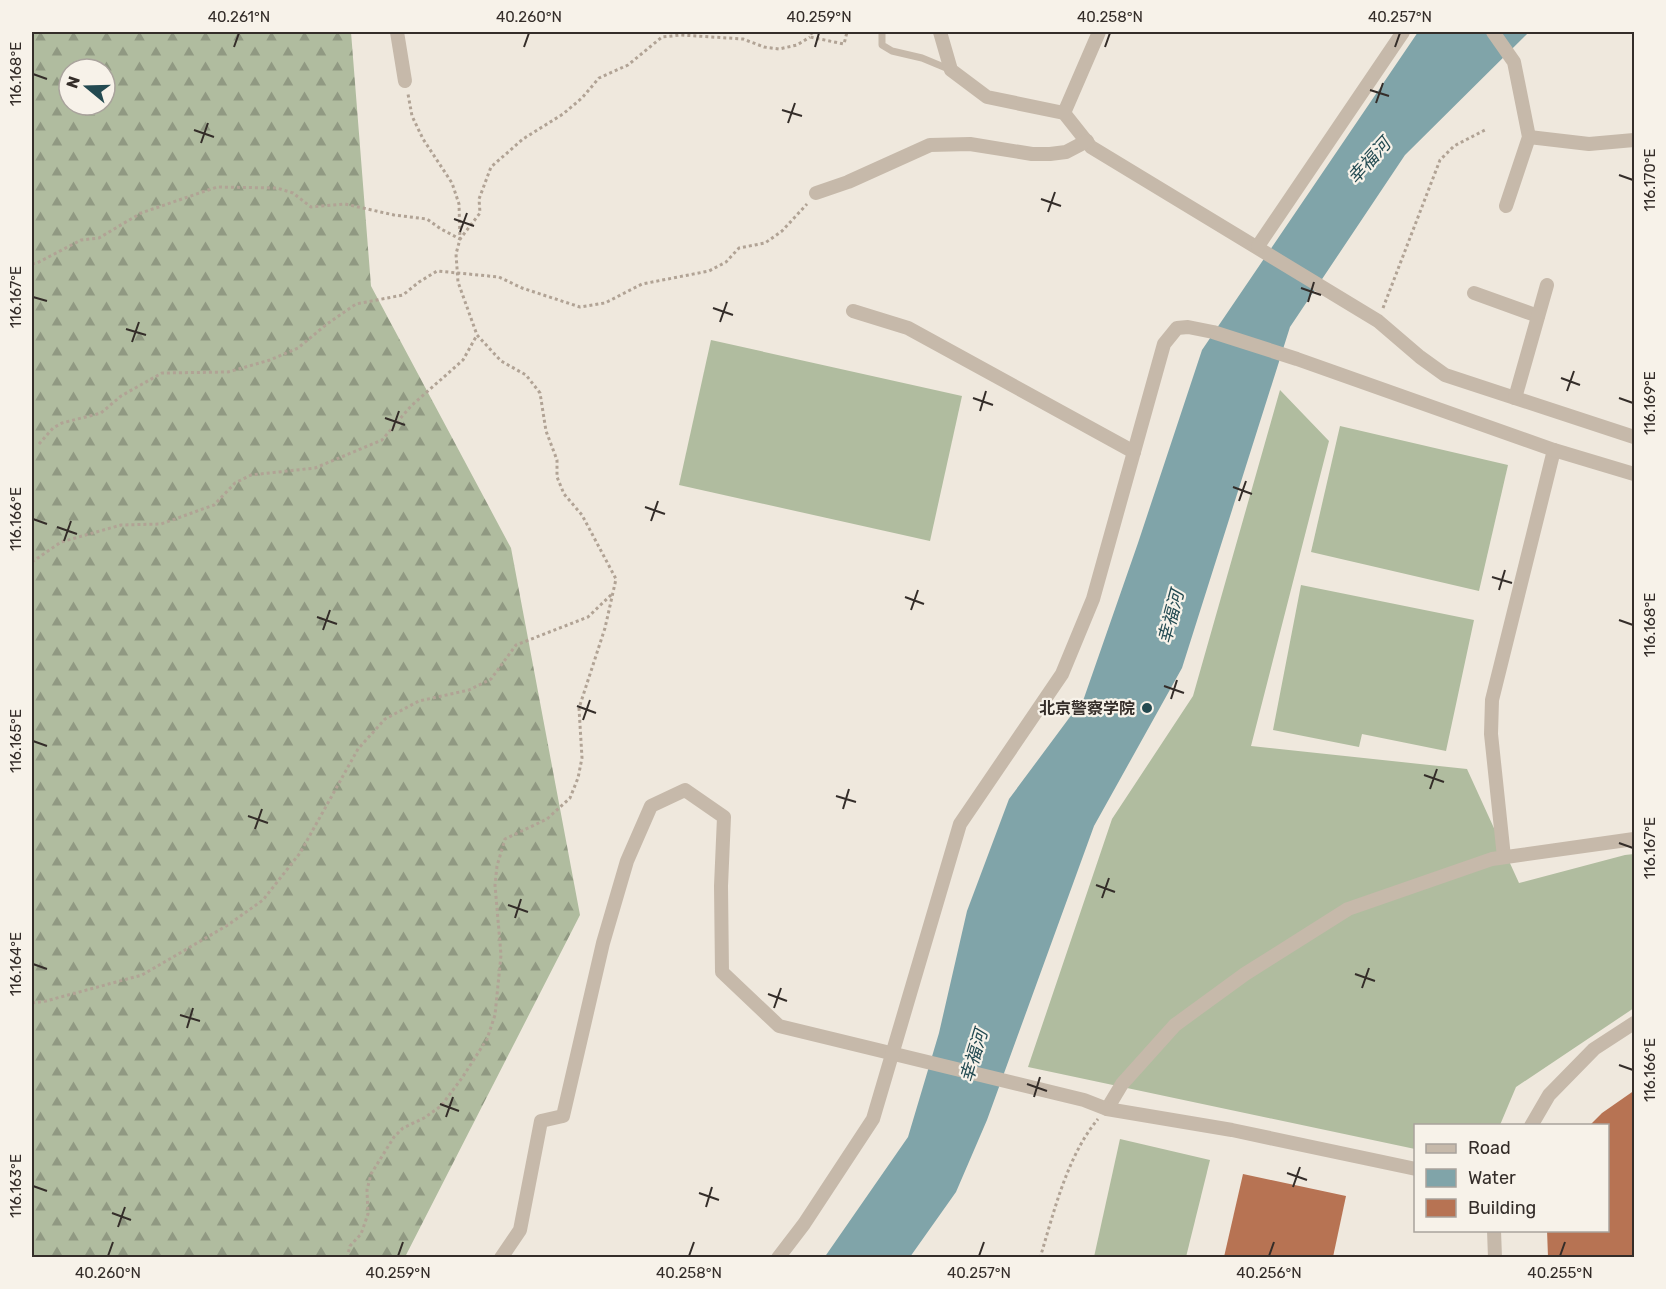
<svg xmlns="http://www.w3.org/2000/svg" width="1666" height="1289" viewBox="0 0 1666 1289" font-family="Rubik,'Noto Sans SC',sans-serif">
  <style>
    .forest { fill: url(#forest-firs); fill-rule: evenodd }
    .garden { fill: #b0bc9f }
    .water { fill: #80a4a9 }
    .building { fill: #b77353 }
    .lines { fill: none; stroke-linecap: round; stroke-linejoin: round }
    .path { stroke: #b1a395; stroke-width: 3; stroke-dasharray: 3 3; stroke-linecap: butt }
    .service { stroke: #c6b9aa; stroke-width: 7 }
    .minor { stroke: #c6b9aa; stroke-width: 14 }
    .ticks { fill: none; stroke: #342d29; stroke-width: 2 }
    .poi-dot { fill: #234a51; stroke: #f7f2e9; stroke-width: 2 }
    .labels { text-anchor: middle; dominant-baseline: central; stroke-width: 4.5; stroke-linejoin: round; paint-order: stroke }
    .poi-label { font-size: 16px; font-weight: bold; fill: #342d29; stroke: #f7f2e9; text-anchor: end }
    .water-label { font-size: 18px; font-style: italic; fill: #234a51; stroke: #f7f2e9 }
    .neatline { fill: none; stroke: #342d29; stroke-width: 2 }
    .ticks-label { font-size: 15px; text-anchor: middle; fill: #342d29 }
  </style>
  <defs>
    <pattern id="forest-firs" width="22" height="20" patternUnits="userSpaceOnUse" patternTransform="scale(1.5)"><rect width="22" height="20" fill="#b0bc9f"/><path d="M5 1l3.5 6h-7zM16 11l3.5 6h-7z" fill="#909982"/></pattern>
  </defs>
  <rect width="100%" height="100%" fill="#efe8dd"/>
  <path class="forest" d="M 32,32 L 351,32 L 371,286 L 511,548 L 580,915 L 405,1257 L 32,1257 ZM 69,69 L 105,69 L 105,105 L 69,105 Z"/>
  <g class="garden">
    <path d="M 711,340 L 962,396 L 930,541 L 679,485 Z"/>
    <path d="M 1280,390 L 1329,441 L 1251,746 L 1467,769 L 1519,883 L 1625,855 L 1634,854 L 1634,1008 L 1516,1087 L 1500,1125 L 1416,1126 L 1415,1149 L 1028,1067 L 1112,819 L 1193,696 Z"/>
    <path d="M 1340,426 L 1508,465 L 1479,591 L 1311,552 Z"/>
    <path d="M 1301,585 L 1474,620 L 1446,751 L 1362,734 L 1359,747 L 1273,730 Z"/>
    <path d="M 1120,1139 L 1210,1160 L 1186,1257 L 1094,1257 Z"/>
  </g>
  <path class="water" d="M 1418,32 L 1529,32 L 1405,155 L 1290,327 L 1182,668 L 1094,826 L 987,1120 L 956,1192 L 910,1257 L 824,1258 L 908,1137 L 939,1033 L 967,911 L 1009,799 L 1084,698 L 1138,543 L 1202,350 Z"/>
  <g class="building">
    <path d="M 1635,1090 L 1635,1257 L 1548,1257 L 1547,1230 L 1608,1230 L 1608,1125 L 1590,1125 L 1602,1113 Z"/>
    <path d="M 1243,1174 L 1346,1196 L 1333,1257 L 1224,1257 Z"/>
  </g>
  <g class="lines">
    <g class="path">
      <path d="M 812,32 L 810,37 L 844,44 L 847,32"/>
      <path d="M 32,264 L 37,263 L 81,240 L 99,238 L 141,213 L 217,187 L 277,188 L 293,193 L 311,207 L 345,204 L 394,215 L 427,219 L 441,229 L 460,239 L 459,204 L 452,183 L 423,139 L 412,116 L 408,94"/>
      <path d="M 1383,308 L 1440,160 L 1454,146 L 1485,130"/>
      <path d="M 39,444 L 53,428 L 62,423 L 101,413 L 121,396 L 162,373 L 228,372 L 270,360 L 298,348 L 327,324 L 356,304 L 403,295 L 419,282 L 437,271 L 499,277 L 522,288 L 580,307 L 605,303 L 642,284 L 709,271 L 726,262 L 739,248 L 765,243 L 782,231 L 807,204"/>
      <path d="M 32,562 L 61,542 L 121,525 L 161,524 L 214,505 L 235,483 L 251,475 L 315,468 L 382,440 L 411,406 L 463,360 L 477,335"/>
      <path d="M 32,1003 L 46,1001 L 142,975 L 228,925 L 263,900 L 300,853 L 358,749 L 385,719 L 419,701 L 469,690 L 491,679 L 516,645 L 588,617 L 612,594"/>
      <path d="M 347,1258 L 350,1246 L 361,1234 L 368,1214 L 367,1190 L 371,1174 L 394,1137 L 403,1128 L 424,1118 L 441,1106 L 462,1078 L 487,1039 L 495,1015 L 501,955 L 495,885 L 497,866 L 505,839 L 547,819 L 570,798 L 578,778 L 582,758 L 579,708 L 605,628 L 616,579 L 582,515 L 564,494 L 557,477 L 557,460 L 546,431 L 540,393 L 526,375 L 501,361 L 477,335 L 458,282 L 456,254 L 460,239 L 480,213 L 479,199 L 491,167 L 523,139 L 563,114 L 582,98 L 599,78 L 628,65 L 662,37 L 681,35 L 743,39 L 764,47 L 779,49 L 797,45 L 810,37"/>
      <path d="M 1040,1258 C 1054,1212 1067,1156 1098,1119"/>
    </g>
    <path class="service" d="M 882,32 L 882,45 L 892,51 L 922,58 L 951,70"/>
    <g class="minor">
      <path d="M 397,32 L 405,81"/>
      <path d="M 940,32 L 951,70 L 987,97 L 1064,113 L 1091,147 L 1378,321 L 1420,357 L 1445,375 L 1634,437"/>
      <path d="M 1493,32 L 1514,62 L 1529,137 L 1506,206"/>
      <path d="M 1064,113 L 1099,32"/>
      <path d="M 1529,137 L 1589,144 L 1634,140"/>
      <path d="M 816,193 L 848,182 L 930,145 L 970,144 L 1032,154 L 1050,154 L 1066,152 L 1087,141"/>
      <path d="M 1258,246 L 1403,32"/>
      <path d="M 1474,293 L 1538,316"/>
      <path d="M 853,311 L 908,328 L 1134,452"/>
      <path d="M 1515,398 L 1547,285"/>
      <path d="M 1504,857 L 1491,734 L 1492,700 L 1554,450"/>
      <path d="M 1107,1109 L 1122,1084 L 1175,1025 L 1245,974 L 1348,909 L 1492,859 L 1634,839"/>
      <path d="M 1531,1126 L 1549,1095 L 1594,1049 L 1634,1023"/>
      <path d="M 1494,1230 L 1495,1258"/>
      <path d="M 501,1258 L 520,1230 L 541,1121 L 563,1116 L 603,943 L 627,861 L 651,806 L 685,790 L 724,817 L 721,886 L 722,972 L 779,1026 L 1084,1100 L 1107,1109 L 1232,1130 L 1416,1169"/>
      <path d="M 778,1258 L 804,1224 L 873,1119 L 960,824 L 1062,674 L 1093,599 L 1164,344 L 1177,328 L 1188,327 L 1213,332 L 1297,359 L 1554,450 L 1634,474"/>
    </g>
  </g>
  <path class="ticks" d="M 234,47 L 239,33M 524,47 L 529,33M 815,47 L 819,33M 1105,47 L 1110,33M 1395,47 L 1400,33M 33,74 L 47,79M 1370,90 L 1389,96M 1376,103 L 1383,83M 782,110 L 802,116M 788,123 L 795,103M 194,130 L 214,137M 201,143 L 208,123M 1619,175 L 1633,180M 1041,199 L 1061,206M 1048,212 L 1055,192M 454,219 L 474,226M 460,232 L 467,213M 1301,288 L 1321,295M 33,297 L 47,301M 1308,302 L 1314,282M 713,308 L 733,315M 720,322 L 727,302M 126,329 L 146,335M 132,342 L 139,322M 1561,378 L 1580,385M 1567,391 L 1574,371M 973,398 L 993,405M 1619,398 L 1633,403M 980,411 L 986,391M 385,418 L 405,425M 392,431 L 399,411M 1233,487 L 1252,494M 1239,501 L 1246,481M 645,507 L 665,514M 33,519 L 47,524M 651,521 L 658,501M 57,527 L 77,534M 64,541 L 71,521M 1492,577 L 1512,583M 1499,590 L 1505,570M 905,597 L 924,604M 911,610 L 918,590M 317,617 L 337,624M 1619,620 L 1633,625M 323,630 L 330,610M 1164,686 L 1184,693M 1171,699 L 1177,680M 577,706 L 596,713M 583,720 L 590,700M 33,741 L 47,746M 1424,775 L 1444,782M 1430,789 L 1437,769M 836,796 L 856,802M 843,809 L 849,789M 248,816 L 268,823M 255,829 L 262,809M 1619,843 L 1633,848M 1096,885 L 1115,892M 1102,898 L 1109,878M 508,905 L 528,912M 515,918 L 521,899M 33,964 L 47,969M 1355,974 L 1375,981M 1362,988 L 1369,968M 768,994 L 787,1001M 774,1008 L 781,988M 180,1015 L 200,1021M 187,1028 L 193,1008M 1619,1065 L 1633,1070M 1027,1084 L 1047,1091M 1034,1097 L 1040,1077M 440,1104 L 459,1111M 446,1117 L 453,1097M 1287,1173 L 1307,1180M 33,1186 L 47,1191M 1293,1187 L 1300,1167M 699,1193 L 719,1200M 706,1207 L 712,1187M 112,1213 L 131,1220M 118,1227 L 125,1207M 108,1256 L 113,1242M 398,1256 L 403,1242M 689,1256 L 694,1242M 979,1256 L 984,1242M 1269,1256 L 1274,1242M 1560,1256 L 1565,1242"/>
  <circle class="poi-dot" cx="1147" cy="708" r="6"/>
  <g class="labels">
    <g class="poi-label">
      <text x="1135" y="708">北京警察学院</text>
    </g>
    <g class="water-label">
      <text transform="translate(1369 161) rotate(-48)">幸福河</text>
      <text transform="translate(1171 617) rotate(-75)">幸福河</text>
      <text transform="translate(974 1056) rotate(-73)">幸福河</text>
    </g>
  </g>
  <rect width="1666" height="1289" fill="none" stroke="#f7f2e9" stroke-width="66"/>
  <rect x="1414" y="1124" width="195" height="108" fill="#f7f2e9" stroke="#a9a39c" stroke-width="1.5"/>
  <rect x="1426" y="1144" width="30" height="9" fill="#c6b9aa" stroke="#a9a39c" stroke-width="1.5"/>
  <text x="1468" y="1154" font-size="18" fill="#342d29">Road</text>
  <rect x="1426" y="1169" width="30" height="18" fill="#80a4a9" stroke="#a9a39c" stroke-width="1.5"/>
  <text x="1468" y="1184" font-size="18" fill="#342d29">Water</text>
  <rect x="1426" y="1199" width="30" height="18" fill="#b77353" stroke="#a9a39c" stroke-width="1.5"/>
  <text x="1468" y="1214" font-size="18" fill="#342d29">Building</text>
  <g transform="translate(87 87) rotate(289)"><circle r="28" fill="#f7f2e9" stroke="#a9a39c" stroke-width="1.5"/>
  <path d="M0-4.5L10 22L0 15L-10 22Z" fill="#234a51"/>
  <text y="-9" font-size="16" font-weight="bold" text-anchor="middle" fill="#342d29">N</text>
  </g>
  <rect x="33" y="33" width="1600" height="1223" class="neatline"/>
  <g class="ticks-label">
    <text x="239" y="22">40.261°N</text>
    <text x="529" y="22">40.260°N</text>
    <text x="819" y="22">40.259°N</text>
    <text x="1110" y="22">40.258°N</text>
    <text x="1400" y="22">40.257°N</text>
    <text transform="translate(16 74) rotate(-90)" y="5">116.168°E</text>
    <text transform="translate(1650 180) rotate(-90)" y="5">116.170°E</text>
    <text transform="translate(16 297) rotate(-90)" y="5">116.167°E</text>
    <text transform="translate(1650 403) rotate(-90)" y="5">116.169°E</text>
    <text transform="translate(16 519) rotate(-90)" y="5">116.166°E</text>
    <text transform="translate(1650 625) rotate(-90)" y="5">116.168°E</text>
    <text transform="translate(16 741) rotate(-90)" y="5">116.165°E</text>
    <text transform="translate(1650 848) rotate(-90)" y="5">116.167°E</text>
    <text transform="translate(16 964) rotate(-90)" y="5">116.164°E</text>
    <text transform="translate(1650 1070) rotate(-90)" y="5">116.166°E</text>
    <text transform="translate(16 1186) rotate(-90)" y="5">116.163°E</text>
    <text x="108" y="1278">40.260°N</text>
    <text x="398" y="1278">40.259°N</text>
    <text x="689" y="1278">40.258°N</text>
    <text x="979" y="1278">40.257°N</text>
    <text x="1269" y="1278">40.256°N</text>
    <text x="1560" y="1278">40.255°N</text>
  </g>
</svg>
